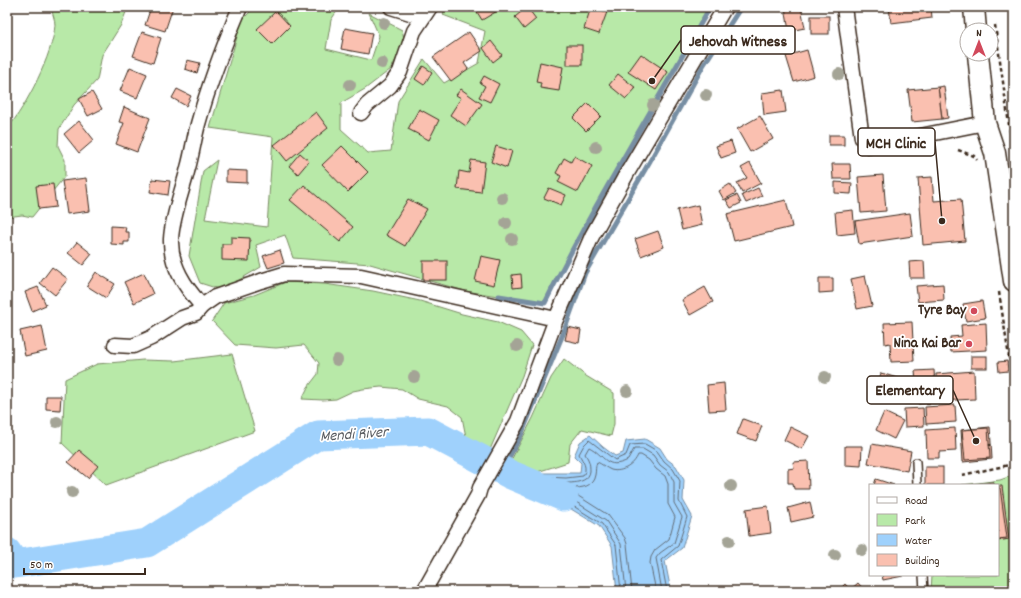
<svg xmlns="http://www.w3.org/2000/svg" width="1021" height="598" viewBox="0 0 1021 598" font-family="Dekko,sans-serif">
  <style>
    .built { fill: #feece7 }
    .green { fill: #b8e9a8; stroke: #7a8a63 }
    .water { fill: #9fd1fc; stroke: #778ea3 }
    .lines { fill: none; stroke-linecap: round; stroke-linejoin: round }
    .shore { stroke: #636d77; stroke-width: 1 }
    .stream { stroke: #778ea3; stroke-width: 5 }
    .river { stroke: #9fd1fc; stroke-width: 29 }
    .building { fill: #fac0b0; stroke: #3b2a1e }
    .lane-casing { stroke: #3b2a1e; stroke-width: 10 }
    .street-casing { stroke: #3b2a1e; stroke-width: 17 }
    .secondary-casing { stroke: #3b2a1e; stroke-width: 23 }
    .path { stroke: #3b2a1e; stroke-width: 2.5; stroke-dasharray: 4 3; stroke-linecap: butt }
    .lane { stroke: #fff; stroke-width: 7 }
    .street { stroke: #fff; stroke-width: 14 }
    .secondary { stroke: #fff; stroke-width: 20 }
    .tree { fill: #a4a496 }
    .poi-dot { fill: #d1495b; stroke: #fff; stroke-width: 1.5 }
    .labels { text-anchor: middle; dominant-baseline: central; stroke-width: 3.5; stroke-linejoin: round; paint-order: stroke }
    .poi-label { font-size: 15px; font-weight: bold; fill: #3b2a1e; stroke: #fff; text-anchor: end }
    .water-label { font-size: 16px; font-style: italic; fill: #595c61; stroke: #fff }
    .leader { fill: none; stroke: #3b2a1e; stroke-width: 1.5 }
    .callout-dot { fill: #3b2a1e; stroke: #fff; stroke-width: 1.5 }
    .callout { fill: #fff; stroke: #3b2a1e; stroke-width: 1.5 }
    .callout-label { font-size: 16px; text-anchor: middle; font-weight: bold; fill: #3b2a1e }
  </style>
  <rect width="100%" height="100%" fill="#fff"/>
  <filter id="ink" filterUnits="userSpaceOnUse"><feTurbulence type="fractalNoise" baseFrequency=".025" numOctaves="2"/><feDisplacementMap in="SourceGraphic" scale="8" xChannelSelector="R" yChannelSelector="G"/><feConvolveMatrix kernelMatrix="1 2 1 2 8 2 1 2 1" color-interpolation-filters="sRGB"/></filter>
  <g filter="url(#ink)">
    <path class="built" d="M 1010,7 L 1014,7 L 1014,41 Z"/>
    <g class="green">
      <path d="M 51,7 L 128,7 L 121,25 L 102,55 L 97,80 L 74,105 L 59,129 L 58,146 L 65,160 L 65,176 L 32,217 L 22,215 L 7,217 L 7,129 C 26,107 53,54 55,25 C 55,19 52,13 51,7 Z"/>
      <path d="M 255,7 L 337,7 L 339,8 L 331,20 L 326,49 L 371,60 L 379,36 L 369,13 L 402,30 L 405,42 L 391,69 L 365,89 L 341,103 L 341,129 L 368,153 L 391,151 L 398,101 L 424,59 L 444,83 L 479,63 L 485,31 L 443,15 L 445,7 L 712,7 L 603,193 L 545,303 L 465,291 L 370,264 L 293,258 L 285,235 L 256,245 L 261,267 L 222,290 L 200,283 L 189,256 L 203,171 L 217,160 L 205,219 L 267,227 L 273,137 L 210,128 L 242,20 Z"/>
      <path d="M 286,282 L 324,284 L 373,291 L 420,301 L 462,314 L 498,322 L 521,332 L 532,345 L 522,376 L 489,452 L 474,460 L 467,442 L 462,417 L 448,406 L 418,399 L 402,389 L 381,387 L 363,389 L 353,391 L 336,399 L 323,400 L 302,399 L 308,387 L 318,374 L 319,363 L 304,345 L 276,348 L 235,345 L 212,321 L 224,303 L 254,295 Z"/>
      <path d="M 232,354 L 255,431 L 106,485 L 62,443 L 65,379 L 97,364 L 143,360 L 174,361 Z"/>
      <path d="M 564,359 L 586,376 L 614,393 L 614,424 L 611,436 L 582,429 L 570,444 L 568,462 L 528,475 L 507,468 L 533,418 L 551,378 Z"/>
      <path d="M 1014,475 L 1014,591 L 931,591 L 932,575 L 998,575 L 998,485 L 962,485 L 1000,480 Z"/>
    </g>
    <path class="water" d="M 590,435 L 603,447 L 615,456 L 623,453 L 626,441 L 645,439 L 660,448 L 667,459 L 676,466 L 684,480 L 683,500 L 692,516 L 682,548 L 665,561 L 671,591 L 617,591 L 612,546 L 599,526 L 561,503 L 515,489 L 543,473 L 580,473 L 581,463 L 574,456 L 580,442 Z"/>
    <g class="lines">
      <g class="shore">
        <path d="M 621,591 L 616,545 L 602,524 L 562,499 L 528,488 L 529,486 L 544,477 L 566,478 L 583,476 C 588,467 583,462 579,454 L 584,445 L 589,440 L 615,460 L 626,455 L 630,445 L 645,444 L 657,451 L 664,461 L 673,469 L 680,481 L 679,501 L 687,517 L 678,546 L 661,560 L 667,591"/>
        <path d="M 626,591 L 621,544 L 606,521 L 565,495 L 540,486 L 541,484 L 545,482 C 557,482 588,488 590,471 C 590,463 589,460 585,454 L 589,447 C 605,455 606,471 628,460 L 634,449 L 643,449 L 653,455 L 660,465 L 669,472 L 674,482 L 674,503 L 682,517 L 674,543 L 660,553 L 656,558 L 662,591"/>
        <path d="M 632,591 L 627,544 L 625,538 L 608,515 L 572,492 L 571,490 L 572,488 C 582,488 593,487 595,475 C 596,471 595,466 597,462 C 602,464 606,468 611,470 C 622,473 634,465 638,455 L 641,455 L 649,460 L 656,469 L 665,476 L 668,484 L 668,504 L 675,517 L 669,539 L 655,550 L 651,557 L 650,563 L 656,591"/>
      </g>
      <g class="stream">
        <path d="M 499,296 L 545,303 C 595,202 655,106 710,7"/>
        <path d="M 502,470 L 521,435 L 563,334 L 585,273 L 650,161 L 703,66 L 741,7"/>
      </g>
      <path class="river" d="M 7,552 L 15,564 L 147,543 L 318,435 L 428,431 L 509,474 L 564,497"/>
    </g>
    <g class="building">
      <path d="M 151,7 L 173,7 L 165,31 L 145,25 Z"/>
      <path d="M 474,7 L 504,7 L 482,20 Z"/>
      <path d="M 527,7 L 536,19 L 524,29 L 515,17 Z"/>
      <path d="M 591,7 L 607,12 L 599,34 L 584,29 Z"/>
      <path d="M 785,7 L 801,7 L 805,28 L 789,31 Z"/>
      <path d="M 889,7 L 931,7 L 932,18 L 891,23 Z"/>
      <path d="M 276,11 L 290,26 L 272,44 L 257,29 Z"/>
      <rect x="811" y="16" width="18" height="18"/>
      <path d="M 345,28 L 372,33 L 368,54 L 341,49 Z"/>
      <path d="M 142,32 L 161,38 L 153,63 L 133,56 Z"/>
      <path d="M 469,32 L 482,51 L 464,63 L 468,69 L 451,81 L 433,57 Z"/>
      <path d="M 491,41 L 502,55 L 493,62 L 483,48 Z"/>
      <rect x="567" y="45" width="15" height="20"/>
      <path d="M 807,50 L 814,76 L 794,82 L 786,56 Z"/>
      <path d="M 641,54 L 668,72 L 656,90 L 628,72 Z"/>
      <path d="M 187,60 L 200,63 L 197,73 L 185,69 Z"/>
      <path d="M 540,62 L 563,67 L 559,91 L 540,88 L 541,83 L 536,82 Z"/>
      <path d="M 423,66 L 432,72 L 424,85 L 415,79 Z"/>
      <path d="M 130,67 L 147,74 L 137,98 L 120,91 Z"/>
      <path d="M 618,74 L 636,88 L 626,99 L 609,85 Z"/>
      <path d="M 484,76 L 499,84 L 490,102 L 479,97 L 485,86 L 480,83 Z"/>
      <path d="M 944,86 L 948,118 L 942,119 L 938,87 Z"/>
      <path d="M 938,87 L 942,119 L 912,122 L 908,90 Z"/>
      <path d="M 177,89 L 191,96 L 186,106 L 172,98 Z"/>
      <path d="M 461,89 L 482,104 L 466,126 L 450,115 L 461,98 L 456,95 Z"/>
      <path d="M 783,90 L 786,112 L 764,115 L 762,93 Z"/>
      <path d="M 92,92 L 102,109 L 88,116 L 79,99 Z"/>
      <path d="M 588,103 L 601,116 L 586,131 L 573,118 Z"/>
      <path d="M 124,107 L 150,118 L 137,152 L 116,144 L 124,123 L 119,122 Z"/>
      <path d="M 419,109 L 439,120 L 429,140 L 408,129 Z"/>
      <path d="M 316,112 L 328,128 L 287,161 L 274,145 Z"/>
      <path d="M 760,116 L 773,139 L 750,152 L 737,129 Z"/>
      <path d="M 79,121 L 94,140 L 79,153 L 64,134 Z"/>
      <rect x="829" y="135" width="15" height="10"/>
      <path d="M 731,141 L 735,153 L 721,158 L 716,146 Z"/>
      <path d="M 342,146 L 368,172 L 348,192 L 322,165 Z"/>
      <path d="M 496,146 L 512,151 L 507,168 L 491,162 Z"/>
      <path d="M 300,153 L 309,161 L 298,174 L 289,166 Z"/>
      <path d="M 574,156 L 592,166 L 578,192 L 558,182 L 561,176 L 556,173 L 564,158 L 571,162 Z"/>
      <path d="M 471,160 L 485,162 L 481,192 L 457,189 L 459,171 L 469,173 Z"/>
      <path d="M 750,163 L 761,183 L 742,193 L 737,183 L 747,178 L 741,168 Z"/>
      <path d="M 832,164 L 850,164 L 851,179 L 833,179 Z"/>
      <path d="M 226,170 L 247,171 L 247,183 L 226,182 Z"/>
      <path d="M 883,175 L 886,211 L 861,213 L 858,177 Z"/>
      <path d="M 932,177 L 934,201 L 961,199 L 965,241 L 923,245 L 918,178 Z"/>
      <path d="M 86,178 L 90,211 L 67,214 L 62,181 Z"/>
      <path d="M 152,179 L 170,181 L 168,195 L 150,192 Z"/>
      <path d="M 835,182 L 852,183 L 851,194 L 835,193 Z"/>
      <path d="M 53,184 L 56,207 L 39,209 L 36,186 Z"/>
      <path d="M 730,184 L 736,193 L 724,200 L 719,191 Z"/>
      <path d="M 304,185 L 353,227 L 340,242 L 290,200 Z"/>
      <path d="M 549,188 L 566,195 L 561,205 L 544,198 Z"/>
      <path d="M 758,188 L 762,196 L 746,203 L 742,195 Z"/>
      <path d="M 737,195 L 741,203 L 731,208 L 726,200 Z"/>
      <path d="M 408,199 L 427,209 L 405,246 L 386,235 Z"/>
      <path d="M 786,200 L 792,227 L 734,241 L 727,214 Z"/>
      <path d="M 698,205 L 702,225 L 682,230 L 677,210 Z"/>
      <path d="M 853,210 L 855,233 L 837,235 L 835,212 Z"/>
      <path d="M 910,213 L 913,236 L 859,244 L 855,221 Z"/>
      <path d="M 111,226 L 126,227 L 125,232 L 129,232 L 129,242 L 124,242 L 124,245 L 111,244 Z"/>
      <path d="M 658,231 L 664,247 L 641,256 L 635,239 Z"/>
      <path d="M 231,237 L 250,238 L 249,261 L 222,260 L 222,244 L 231,244 Z"/>
      <path d="M 77,242 L 92,254 L 83,265 L 68,253 Z"/>
      <path d="M 280,250 L 284,263 L 268,268 L 263,256 Z"/>
      <path d="M 481,256 L 500,260 L 494,285 L 475,281 Z"/>
      <rect x="423" y="261" width="24" height="19"/>
      <path d="M 924,261 L 925,278 L 910,278 L 909,262 Z"/>
      <path d="M 52,267 L 68,279 L 55,295 L 40,283 Z"/>
      <path d="M 96,272 L 115,284 L 106,298 L 87,286 Z"/>
      <path d="M 144,273 L 153,294 L 134,303 L 124,282 Z"/>
      <path d="M 521,274 L 522,287 L 513,288 L 512,275 Z"/>
      <path d="M 865,276 L 872,306 L 857,309 L 851,279 Z"/>
      <path d="M 819,278 L 833,278 L 833,292 L 819,293 Z"/>
      <path d="M 943,284 L 944,300 L 918,302 L 916,286 Z"/>
      <path d="M 38,287 L 46,305 L 32,311 L 25,292 Z"/>
      <path d="M 705,287 L 713,302 L 690,315 L 682,300 Z"/>
      <path d="M 982,301 L 985,318 L 966,321 L 963,304 Z"/>
      <path d="M 912,322 L 914,361 L 891,362 L 890,343 L 885,344 L 884,323 Z"/>
      <path d="M 986,323 L 987,350 L 951,352 L 950,337 L 962,336 L 961,325 Z"/>
      <path d="M 42,326 L 47,351 L 25,356 L 20,331 Z"/>
      <path d="M 568,327 L 581,330 L 579,343 L 565,340 Z"/>
      <rect x="971" y="356" width="16" height="12"/>
      <path d="M 1007,361 L 1008,371 L 999,372 L 998,362 Z"/>
      <path d="M 934,370 L 936,403 L 918,404 L 915,371 Z"/>
      <path d="M 974,371 L 975,399 L 938,401 L 936,374 Z"/>
      <path d="M 881,373 L 907,381 L 902,398 L 876,390 Z"/>
      <path d="M 724,383 L 726,410 L 709,411 L 707,385 Z"/>
      <path d="M 46,396 L 61,396 L 60,410 L 46,409 Z"/>
      <path d="M 955,405 L 956,422 L 926,424 L 925,407 Z"/>
      <path d="M 923,408 L 924,426 L 905,427 L 904,409 Z"/>
      <path d="M 884,412 L 903,421 L 894,439 L 876,430 Z"/>
      <path d="M 743,419 L 762,426 L 756,441 L 737,434 Z"/>
      <path d="M 790,427 L 809,436 L 802,449 L 784,440 Z"/>
      <path d="M 990,427 L 992,459 L 963,462 L 961,430 Z"/>
      <path d="M 955,428 L 956,451 L 939,452 L 939,458 L 927,458 L 926,430 Z"/>
      <path d="M 988,428 L 990,458 L 965,460 L 962,430 Z"/>
      <path d="M 872,444 L 911,451 L 907,471 L 868,463 Z"/>
      <path d="M 845,446 L 862,446 L 861,466 L 845,465 Z"/>
      <path d="M 79,450 L 98,466 L 88,478 L 68,462 Z"/>
      <path d="M 808,461 L 809,489 L 794,489 L 793,483 L 788,483 L 788,469 L 794,468 L 793,462 Z"/>
      <rect x="925" y="467" width="18" height="18"/>
      <path d="M 876,479 L 894,485 L 874,485 Z"/>
      <path d="M 993,482 L 993,485 L 979,485 L 979,484 Z"/>
      <path d="M 998,486 L 1002,486 L 1009,539 L 998,541 Z"/>
      <path d="M 998,488 L 1000,488 L 1007,538 L 998,539 Z"/>
      <path d="M 810,502 L 813,517 L 791,522 L 788,508 Z"/>
      <path d="M 768,506 L 771,533 L 749,536 L 746,509 Z"/>
      <path d="M 882,575 L 902,575 L 903,576 L 883,580 Z"/>
      <path d="M 858,583 L 865,591 L 844,591 L 841,588 L 845,584 L 850,590 Z"/>
    </g>
    <g class="lines">
      <defs>
        <g id="lane">
          <path d="M 916,462 L 917,485"/>
          <path d="M 923,575 L 924,591"/>
        </g>
        <g id="street">
          <path d="M 391,7 L 423,17"/>
          <path d="M 844,7 L 862,138 L 870,146 L 985,123"/>
          <path d="M 361,113 L 367,105 L 390,86 L 400,72 L 414,31 L 430,7"/>
          <path d="M 202,306 C 185,287 170,265 171,239 C 172,217 183,189 188,168 C 192,154 194,139 198,124 C 209,84 224,45 240,7"/>
          <path d="M 115,345 L 133,346 L 151,338 L 182,318 L 196,313 L 202,306 L 215,297 L 261,281 L 284,274 L 361,276 L 556,319"/>
          <path d="M 424,591 L 478,495 L 480,488 L 518,421 L 556,319 L 592,236 L 626,175 L 725,7"/>
        </g>
        <g id="secondary">
          <path d="M 974,7 L 976,30"/>
          <path d="M 978,54 L 985,123 L 995,153 L 1014,281"/>
        </g>
      </defs>
      <use href="#lane" class="lane-casing"/>
      <use href="#street" class="street-casing"/>
      <use href="#secondary" class="secondary-casing"/>
      <g class="path">
        <path d="M 995,25 L 1011,139"/>
        <path d="M 958,150 L 974,156 L 977,160"/>
        <path d="M 999,292 L 1014,390"/>
        <path d="M 990,444 L 990,446"/>
        <path d="M 962,475 L 1014,464"/>
      </g>
      <use href="#lane" class="lane"/>
      <use href="#street" class="street"/>
      <use href="#secondary" class="secondary"/>
    </g>
    <g class="tree">
      <circle cx="384" cy="23" r="6"/>
      <circle cx="382" cy="63" r="6"/>
      <circle cx="839" cy="74" r="6"/>
      <circle cx="350" cy="85" r="6"/>
      <circle cx="706" cy="95" r="6"/>
      <circle cx="653" cy="105" r="6"/>
      <circle cx="596" cy="147" r="6"/>
      <circle cx="502" cy="198" r="6"/>
      <circle cx="506" cy="223" r="6"/>
      <circle cx="512" cy="239" r="6"/>
      <circle cx="517" cy="346" r="6"/>
      <circle cx="337" cy="360" r="6"/>
      <circle cx="414" cy="377" r="6"/>
      <circle cx="825" cy="377" r="6"/>
      <circle cx="627" cy="391" r="6"/>
      <circle cx="57" cy="422" r="6"/>
      <circle cx="731" cy="486" r="6"/>
      <circle cx="72" cy="492" r="6"/>
      <circle cx="729" cy="541" r="6"/>
      <circle cx="862" cy="550" r="6"/>
      <circle cx="835" cy="555" r="6"/>
    </g>
  </g>
  <g class="poi-dot">
    <circle cx="974" cy="311" r="4"/>
    <circle cx="969" cy="344" r="4"/>
  </g>
  <g class="labels">
    <g class="poi-label">
      <text x="966" y="311">Tyre Bay</text>
      <text x="961" y="344">Nina Kai Bar</text>
    </g>
    <g class="water-label">
      <text transform="translate(354 435) rotate(-4)">Mendi River</text>
    </g>
  </g>
  <path class="leader" d="M652 81L681 40M942 221L935 142M976 441L953 390"/>
  <g class="callout-dot">
    <circle cx="652" cy="81" r="4"/>
    <circle cx="942" cy="221" r="4"/>
    <circle cx="976" cy="441" r="4"/>
  </g>
  <g class="callout">
    <rect x="681" y="26" width="114" height="28" rx="4"/>
    <rect x="858" y="128" width="77" height="28" rx="4"/>
    <rect x="867" y="376" width="86" height="28" rx="4"/>
  </g>
  <g class="callout-label">
    <text x="738" y="46">Jehovah Witness</text>
    <text x="896" y="148">MCH Clinic</text>
    <text x="910" y="395">Elementary</text>
  </g>
  <rect width="1021" height="598" fill="none" stroke="#fff" stroke-width="24"/>
  <rect x="12" y="12" width="997" height="574" fill="none" stroke="#3b2a1e" stroke-width="1.5" filter="url(#ink)"/>
  <rect x="869" y="484" width="130" height="92" fill="#ffffff" stroke="#b1aaa5"/>
  <rect x="877" y="497" width="20" height="6" fill="#ffffff" stroke="#b1aaa5"/>
  <text x="905" y="504" font-size="12" fill="#3b2a1e">Road</text>
  <rect x="877" y="514" width="20" height="12" fill="#b8e9a8" stroke="#b1aaa5"/>
  <text x="905" y="524" font-size="12" fill="#3b2a1e">Park</text>
  <rect x="877" y="534" width="20" height="12" fill="#9fd1fc" stroke="#b1aaa5"/>
  <text x="905" y="544" font-size="12" fill="#3b2a1e">Water</text>
  <rect x="877" y="554" width="20" height="12" fill="#fac0b0" stroke="#b1aaa5"/>
  <text x="905" y="564" font-size="12" fill="#3b2a1e">Building</text>
  <g transform="translate(979 42)"><circle r="19" fill="#ffffff" stroke="#b1aaa5"/>
  <path d="M0-3L7 15L0 10L-7 15Z" fill="#d1495b"/>
  <text y="-6" font-size="11" font-weight="bold" text-anchor="middle" fill="#3b2a1e">N</text>
  </g>
  <path d="M24 568v6h121v-6" fill="none" stroke="#3b2a1e" stroke-width="2"/>
  <text x="30" y="568" font-size="12" fill="#3b2a1e" stroke="#ffffff" stroke-width="3" paint-order="stroke">50 m</text>
</svg>
